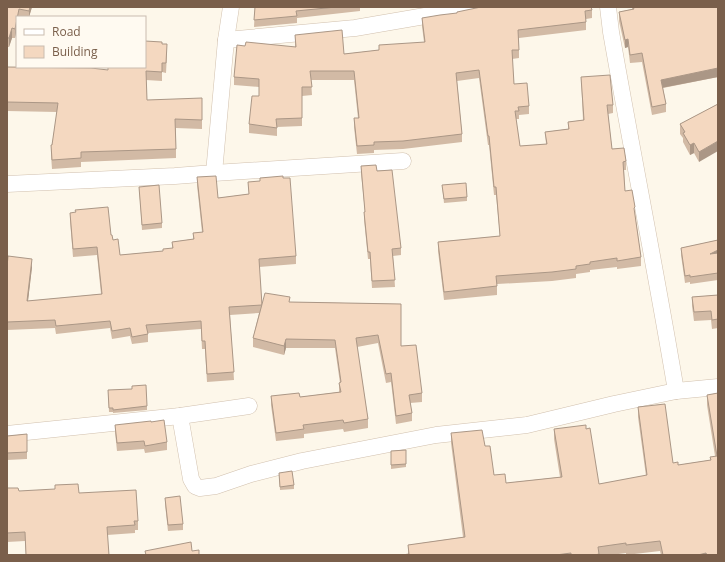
<svg xmlns="http://www.w3.org/2000/svg" width="725" height="562" viewBox="0 0 725 562" font-family="'Open Sans',sans-serif">
  <style>
    .lines { fill: none; stroke-linecap: round; stroke-linejoin: round }
    .street-casing { stroke: #d1c0ae; stroke-width: 17 }
    .street { stroke: #fff; stroke-width: 16 }
    .wall { fill: #d2baa5 }
    .shaded-wall { fill: #ab9786 }
    .building { fill: #f4d8c0; stroke: #ab9786 }
  </style>
  <rect width="100%" height="100%" fill="#fdf7ea"/>
  <g class="lines">
    <defs>
      <g id="street">
        <path d="M 608,7 L 611,32 C 632,152 656,271 676,391"/>
        <path d="M 226,40 L 355,28 L 477,7"/>
        <path d="M 214,173 L 403,161"/>
        <path d="M 7,184 L 175,176 L 214,173 L 226,40 L 231,7"/>
        <path d="M 180,416 L 191,479 L 195,486 L 200,488 L 216,486 L 251,474 L 302,461 L 436,435 L 527,425 L 614,404 L 676,391 L 718,387"/>
        <path d="M 7,434 L 180,416 L 249,406"/>
      </g>
    </defs>
    <use href="#street" class="street-casing"/>
    <use href="#street" class="street"/>
  </g>
  <g class="wall">
    <path d="M 7,7 L 32,7 L 29,17 L 17,17 L 17,27 L 15,38 L 12,38 L 9,47 L 7,47 Z"/>
    <path d="M 255,7 L 360,7 L 360,11 L 297,18 L 297,23 L 254,27 Z"/>
    <path d="M 632,7 L 718,7 L 718,77 L 663,88 L 666,104 L 666,112 L 652,115 L 642,62 L 630,63 L 628,47 L 625,48 L 619,21 L 619,12 L 632,9 Z"/>
    <path d="M 592,10 L 592,18 L 586,19 L 586,30 L 519,38 L 519,58 L 512,59 L 514,84 L 529,106 L 529,114 L 519,115 L 519,119 L 516,119 L 520,146 L 546,144 L 545,132 L 568,129 L 568,122 L 583,120 L 581,77 L 613,105 L 613,113 L 608,114 L 612,149 L 626,161 L 626,170 L 624,170 L 625,191 L 635,214 L 641,257 L 641,266 L 617,269 L 617,267 L 590,270 L 590,272 L 576,274 L 576,278 L 552,281 L 497,284 L 497,295 L 444,300 L 438,251 L 438,242 L 500,236 L 496,195 L 494,195 L 489,145 L 488,145 L 479,78 L 457,81 L 462,134 L 462,142 L 403,149 L 374,150 L 374,153 L 357,154 L 354,127 L 354,118 L 358,118 L 354,80 L 311,80 L 312,95 L 302,96 L 302,126 L 277,127 L 277,136 L 249,133 L 249,124 L 259,96 L 259,87 L 234,85 L 234,77 L 245,46 L 295,47 L 295,35 L 344,54 L 379,50 L 424,42 L 422,26 L 422,18 Z"/>
    <path d="M 162,44 L 167,54 L 166,73 L 162,72 L 162,81 L 146,80 L 147,100 L 202,108 L 202,129 L 176,128 L 176,158 L 81,162 L 81,167 L 52,169 L 51,155 L 51,145 L 52,145 L 57,112 L 7,111 L 7,67 L 108,70 Z"/>
    <path d="M 718,104 L 699,162 L 694,153 L 690,155 L 683,142 L 683,138 L 680,134 L 680,124 Z"/>
    <path d="M 361,166 L 377,171 L 401,248 L 401,255 L 393,256 L 395,287 L 372,288 L 370,259 L 368,259 L 364,219 L 364,212 L 365,212 L 361,173 Z"/>
    <path d="M 197,177 L 218,198 L 249,194 L 248,182 L 296,256 L 296,264 L 259,267 L 262,305 L 290,302 L 401,304 L 401,346 L 422,393 L 422,402 L 410,403 L 412,413 L 412,421 L 396,424 L 391,382 L 386,383 L 378,343 L 357,347 L 368,419 L 368,428 L 344,432 L 343,429 L 304,434 L 304,438 L 276,441 L 271,405 L 271,396 L 300,397 L 339,392 L 339,383 L 340,383 L 335,348 L 286,348 L 284,355 L 253,347 L 253,338 L 259,313 L 230,315 L 234,380 L 207,382 L 205,349 L 202,349 L 201,329 L 148,333 L 148,342 L 132,344 L 130,336 L 112,339 L 110,328 L 56,334 L 55,328 L 7,330 L 7,267 L 32,267 L 28,301 L 101,294 L 97,255 L 73,257 L 70,220 L 70,213 L 111,235 L 120,255 L 163,251 L 172,249 L 172,242 L 193,239 L 193,233 L 202,232 L 197,185 Z"/>
    <path d="M 442,185 L 467,197 L 467,201 L 444,203 Z"/>
    <path d="M 139,187 L 162,223 L 162,228 L 142,230 Z"/>
    <path d="M 718,240 L 718,280 L 690,284 L 690,282 L 685,283 L 681,255 L 681,248 Z"/>
    <path d="M 718,295 L 718,328 L 712,329 L 711,320 L 694,321 L 692,306 L 692,297 Z"/>
    <path d="M 108,390 L 147,406 L 147,410 L 113,413 L 113,412 L 109,412 Z"/>
    <path d="M 718,393 L 718,555 L 661,555 L 660,551 L 626,555 L 626,553 L 611,555 L 402,555 L 408,554 L 408,545 L 463,537 L 451,443 L 451,433 L 485,446 L 494,475 L 506,483 L 560,477 L 554,439 L 554,429 L 599,484 L 646,476 L 638,417 L 638,407 L 673,463 L 678,465 L 710,460 L 715,456 L 707,405 L 707,395 Z"/>
    <path d="M 115,425 L 167,442 L 167,450 L 145,453 L 144,449 L 117,451 L 115,432 Z"/>
    <path d="M 27,434 L 27,459 L 7,460 L 7,436 Z"/>
    <path d="M 406,450 L 406,467 L 391,469 L 391,451 Z"/>
    <path d="M 279,473 L 294,485 L 294,489 L 280,490 Z"/>
    <path d="M 7,488 L 19,491 L 79,493 L 138,521 L 138,530 L 135,530 L 135,533 L 107,535 L 109,555 L 26,555 L 25,541 L 7,542 Z"/>
    <path d="M 165,498 L 183,524 L 183,530 L 168,531 L 165,504 Z"/>
  </g>
  <g class="shaded-wall">
    <path d="M 30,7 L 32,7 L 29,17 L 29,11 Z"/>
    <path d="M 17,18 L 17,27 L 15,38 L 15,29 Z"/>
    <path d="M 12,28 L 12,38 L 9,47 L 9,38 Z"/>
    <path d="M 628,39 L 628,47 L 625,48 L 625,40 Z"/>
    <path d="M 718,68 L 718,77 L 661,88 L 661,80 Z"/>
    <path d="M 718,141 L 718,151 L 699,162 L 699,152 Z"/>
    <path d="M 694,143 L 694,153 L 690,155 L 690,145 Z"/>
    <path d="M 718,250 L 718,257 L 710,254 Z"/>
    <path d="M 32,259 L 32,267 L 27,309 L 27,301 Z"/>
    <path d="M 286,339 L 286,348 L 284,355 L 284,346 Z"/>
    <path d="M 706,553 L 706,555 L 698,555 Z"/>
  </g>
  <g class="building">
    <path d="M 7,7 L 30,7 L 29,11 L 19,9 L 15,29 L 12,28 L 9,38 L 7,38 Z"/>
    <path d="M 255,7 L 336,7 L 296,11 L 297,16 L 254,20 Z"/>
    <path d="M 481,7 L 591,7 L 592,10 L 585,11 L 586,22 L 518,30 L 519,50 L 512,50 L 514,84 L 527,83 L 529,106 L 518,107 L 519,111 L 515,111 L 520,146 L 547,144 L 545,132 L 569,129 L 568,122 L 584,120 L 581,77 L 610,75 L 613,105 L 607,105 L 612,149 L 624,148 L 626,161 L 623,162 L 625,191 L 632,190 L 635,207 L 634,208 L 641,257 L 617,261 L 617,258 L 590,262 L 590,264 L 576,266 L 576,269 L 552,272 L 496,276 L 497,286 L 444,292 L 438,242 L 500,236 L 496,187 L 494,187 L 489,136 L 488,136 L 479,70 L 456,73 L 462,134 L 403,141 L 374,142 L 374,145 L 357,146 L 354,118 L 359,118 L 354,71 L 310,71 L 312,87 L 302,87 L 302,118 L 276,119 L 277,128 L 249,124 L 252,96 L 259,96 L 259,79 L 234,77 L 237,45 L 245,46 L 246,42 L 296,47 L 295,35 L 342,30 L 344,54 L 379,50 L 379,45 L 425,42 L 422,18 L 440,15 L 457,13 L 457,12 Z"/>
    <path d="M 633,7 L 718,7 L 718,68 L 661,80 L 666,104 L 652,107 L 642,53 L 630,55 L 628,39 L 625,40 L 619,12 L 634,9 Z"/>
    <path d="M 145,41 L 162,42 L 162,44 L 167,44 L 166,63 L 162,63 L 162,72 L 146,71 L 147,100 L 202,98 L 202,120 L 175,119 L 176,149 L 81,152 L 81,158 L 52,160 L 51,145 L 52,145 L 58,103 L 7,102 L 7,67 L 91,68 L 108,70 L 108,67 L 145,67 Z"/>
    <path d="M 718,104 L 718,141 L 699,152 L 694,143 L 690,145 L 683,133 L 685,132 L 680,124 Z"/>
    <path d="M 376,165 L 377,171 L 392,170 L 401,248 L 392,249 L 395,280 L 372,281 L 370,252 L 368,252 L 364,212 L 365,212 L 361,166 Z"/>
    <path d="M 216,176 L 218,198 L 249,194 L 248,182 L 260,181 L 260,178 L 283,176 L 283,178 L 290,178 L 296,256 L 259,259 L 262,305 L 229,307 L 234,372 L 207,374 L 205,341 L 202,341 L 201,321 L 146,325 L 148,334 L 132,337 L 130,328 L 112,331 L 110,321 L 56,326 L 55,320 L 7,322 L 7,267 L 8,256 L 32,259 L 27,301 L 102,294 L 97,247 L 73,249 L 70,213 L 76,212 L 75,210 L 108,207 L 111,235 L 112,235 L 113,240 L 118,239 L 120,255 L 163,251 L 163,249 L 173,248 L 172,242 L 194,239 L 193,233 L 203,232 L 197,177 Z"/>
    <path d="M 466,183 L 467,197 L 444,199 L 442,185 Z"/>
    <path d="M 159,185 L 162,223 L 142,225 L 139,187 Z"/>
    <path d="M 718,240 L 718,250 L 710,254 L 718,253 L 718,273 L 690,277 L 690,275 L 685,276 L 681,248 Z"/>
    <path d="M 265,293 L 290,297 L 289,302 L 401,304 L 401,346 L 416,345 L 422,393 L 409,395 L 412,413 L 396,416 L 391,373 L 386,374 L 378,335 L 356,338 L 368,419 L 344,423 L 343,420 L 303,425 L 304,429 L 276,433 L 271,396 L 299,393 L 300,397 L 341,392 L 339,383 L 341,382 L 335,340 L 286,339 L 284,346 L 253,338 Z"/>
    <path d="M 718,295 L 718,319 L 712,320 L 711,311 L 694,312 L 692,297 Z"/>
    <path d="M 146,385 L 147,406 L 113,410 L 113,408 L 109,408 L 108,390 L 132,389 L 132,386 Z"/>
    <path d="M 718,393 L 718,555 L 707,555 L 706,553 L 698,555 L 663,555 L 660,541 L 626,545 L 626,543 L 598,547 L 599,554 L 595,555 L 571,555 L 571,553 L 556,555 L 402,555 L 409,554 L 408,545 L 465,537 L 451,433 L 482,430 L 485,446 L 490,446 L 494,475 L 505,474 L 506,483 L 562,477 L 554,429 L 586,425 L 586,429 L 590,428 L 599,484 L 647,475 L 638,407 L 665,404 L 673,463 L 678,462 L 678,465 L 711,460 L 710,457 L 717,456 L 707,395 Z"/>
    <path d="M 164,420 L 167,442 L 145,446 L 144,441 L 117,443 L 115,425 L 151,421 L 151,422 Z"/>
    <path d="M 27,434 L 27,452 L 7,453 L 7,436 Z"/>
    <path d="M 406,450 L 406,464 L 391,465 L 391,451 Z"/>
    <path d="M 292,471 L 294,485 L 280,487 L 279,473 Z"/>
    <path d="M 78,484 L 79,493 L 136,490 L 138,521 L 134,521 L 135,525 L 107,527 L 109,555 L 26,555 L 25,532 L 7,533 L 7,488 L 18,488 L 19,491 L 55,489 L 55,485 Z"/>
    <path d="M 180,496 L 183,524 L 168,525 L 165,498 Z"/>
    <path d="M 191,542 L 192,551 L 199,550 L 199,555 L 146,555 L 145,551 Z"/>
  </g>
  <rect width="725" height="562" fill="none" stroke="#7a5f4b" stroke-width="16"/>
  <rect x="16" y="16" width="130" height="52" fill="#fffaf1" stroke="#cabcaf"/>
  <rect x="24" y="29" width="20" height="6" fill="#ffffff" stroke="#cabcaf"/>
  <text x="52" y="36" font-size="12" fill="#7a5f4b">Road</text>
  <rect x="24" y="46" width="20" height="12" fill="#f4d8c0" stroke="#cabcaf"/>
  <text x="52" y="56" font-size="12" fill="#7a5f4b">Building</text>
</svg>
